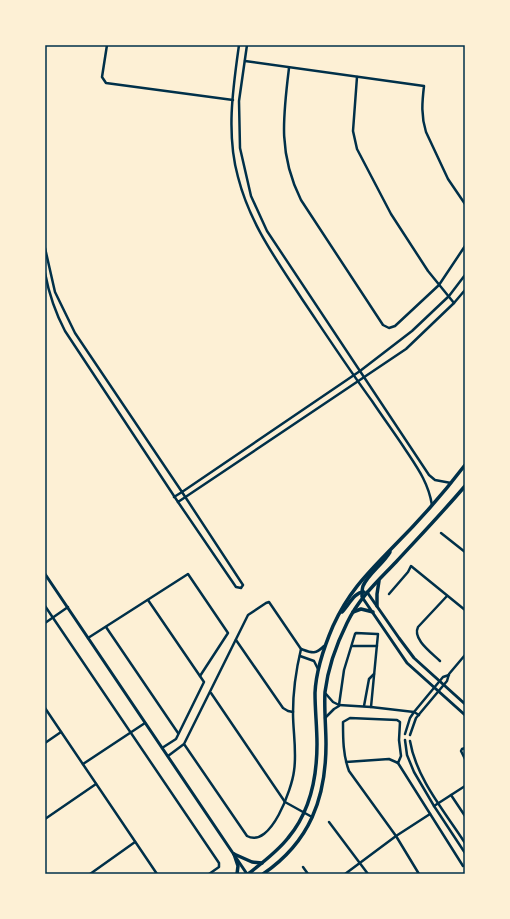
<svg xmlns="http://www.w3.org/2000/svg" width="510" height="919" viewBox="0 0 510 919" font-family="'DM Sans',sans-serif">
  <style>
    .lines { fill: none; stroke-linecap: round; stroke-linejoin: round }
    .minor { stroke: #003049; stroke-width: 2.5 }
    .tertiary { stroke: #003049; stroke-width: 3 }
    .secondary { stroke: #003049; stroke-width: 3.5 }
    .neatline { fill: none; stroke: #003049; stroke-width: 1.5 }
  </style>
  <rect width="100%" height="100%" fill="#fdf0d5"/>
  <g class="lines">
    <g class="minor">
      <path d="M 107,45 L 102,77 L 106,83 L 233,100"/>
      <path d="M 239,45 C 233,88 226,134 238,177 C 250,224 276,259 302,299 C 325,333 348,368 372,401 C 382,416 393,431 403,446 C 416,466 428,481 432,505"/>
      <path d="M 247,45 L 239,101 L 240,148 L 251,196 L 267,231 L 429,475 L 435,480 L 451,483"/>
      <path d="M 245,61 L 424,86 C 422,103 421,116 426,132 L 448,179 L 465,204"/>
      <path d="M 289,68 C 283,117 278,154 301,200 L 383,325 L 389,328 L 395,326 L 439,285 L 465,246"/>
      <path d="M 357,77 L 353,131 L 357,149 L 391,214 L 428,271 L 454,303"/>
      <path d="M 45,248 L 55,292 L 75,333 L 182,492 L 360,371 L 412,331 L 449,296 L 465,275"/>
      <path d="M 45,273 C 49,294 55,312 65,331 L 178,502 L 406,349 L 454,303 L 465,290"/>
      <path d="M 174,497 L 182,492 L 243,585 L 241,588 L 236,587 L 178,502"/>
      <path d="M 441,533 L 465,552"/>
      <path d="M 389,594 L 408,572 L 411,566 L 465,610"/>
      <path d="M 148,600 L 204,682 L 176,739 L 162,748"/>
      <path d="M 45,606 L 219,863 L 219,867 L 209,874"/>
      <path d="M 45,623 L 68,607"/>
      <path d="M 106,627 L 178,733"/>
      <path d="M 88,638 L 188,574 L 228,633 L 200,676"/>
      <path d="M 236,640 L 283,708 L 288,711 L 293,712"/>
      <path d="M 352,646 L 377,646"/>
      <path d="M 301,649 C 312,653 315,655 324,646"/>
      <path d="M 300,656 L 314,661 L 318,669"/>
      <path d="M 440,661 C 432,653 412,639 418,627 L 447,596"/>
      <path d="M 211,693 L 285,802 L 312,817"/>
      <path d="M 326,694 L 333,702 L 339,705 L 371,707 L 414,712 L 419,715"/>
      <path d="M 339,705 L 344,670 L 355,634 L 356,633 L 377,634 L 378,634 L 371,707"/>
      <path d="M 364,706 L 369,679 L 374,674"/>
      <path d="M 45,708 L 157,874"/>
      <path d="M 325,718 L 334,709 L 339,706"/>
      <path d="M 405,734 L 410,718 L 414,712 L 443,677 L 449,675"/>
      <path d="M 410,735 L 416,718 L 447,681 L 449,674 L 465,655"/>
      <path d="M 405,740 L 407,755 L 414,772 L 434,806 L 465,853"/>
      <path d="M 410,741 C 416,778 445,812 465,843"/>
      <path d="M 45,743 L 61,732"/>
      <path d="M 465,748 L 462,749 L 461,751 L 465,759"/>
      <path d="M 168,756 L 184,744 L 248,615 L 266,603 L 269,602 L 301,649 C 296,670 293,692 293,713 C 293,732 297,752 294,771 C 292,788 271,849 247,836 L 184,744"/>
      <path d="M 346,762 L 389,759 L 398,763 L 401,756 L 399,740 L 400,722 L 397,720 L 350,718 L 343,722 C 343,739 343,755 349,771 L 396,836 L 419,874"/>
      <path d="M 398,763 L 463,866"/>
      <path d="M 83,764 L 145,723"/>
      <path d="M 451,795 L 465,816"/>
      <path d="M 434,806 L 465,786"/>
      <path d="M 45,819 L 96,784"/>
      <path d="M 329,822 L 368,874"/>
      <path d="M 303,867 L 308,874"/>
      <path d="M 90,874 L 135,842"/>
      <path d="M 345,874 L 396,836 L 430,814"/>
      <path d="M 464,874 L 465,873"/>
    </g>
    <g class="tertiary">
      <path d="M 45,574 L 247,874"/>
      <path d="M 367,592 L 399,638 L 414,658 L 465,704"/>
      <path d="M 362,597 L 407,663 L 465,715"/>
    </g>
    <g class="secondary">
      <path d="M 362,596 C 362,593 362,589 363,586 C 368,574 383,564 390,552"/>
      <path d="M 377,606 L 377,594 L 379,581"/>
      <path d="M 342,612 C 349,605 354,592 364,592"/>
      <path d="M 353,612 L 361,609 L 373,612"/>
      <path d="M 234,854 L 252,862 L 262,863"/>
      <path d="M 234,854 L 238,866 L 237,874"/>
      <path d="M 248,874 C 262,863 277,852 288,838 C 310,812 317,777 317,744 C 317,727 315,710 315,693 C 316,670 324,647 333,626 C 349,591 367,574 393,547 C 418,522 443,494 465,465"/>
      <path d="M 263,874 C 310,842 326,798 326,744 C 326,727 324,709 325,692 C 328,668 336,645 347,623 C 359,598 377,582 396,562 C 419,537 443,512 465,486"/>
    </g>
  </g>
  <rect width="510" height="919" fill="none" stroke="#fdf0d5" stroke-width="92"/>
  <rect x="46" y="46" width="418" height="827" class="neatline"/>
</svg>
